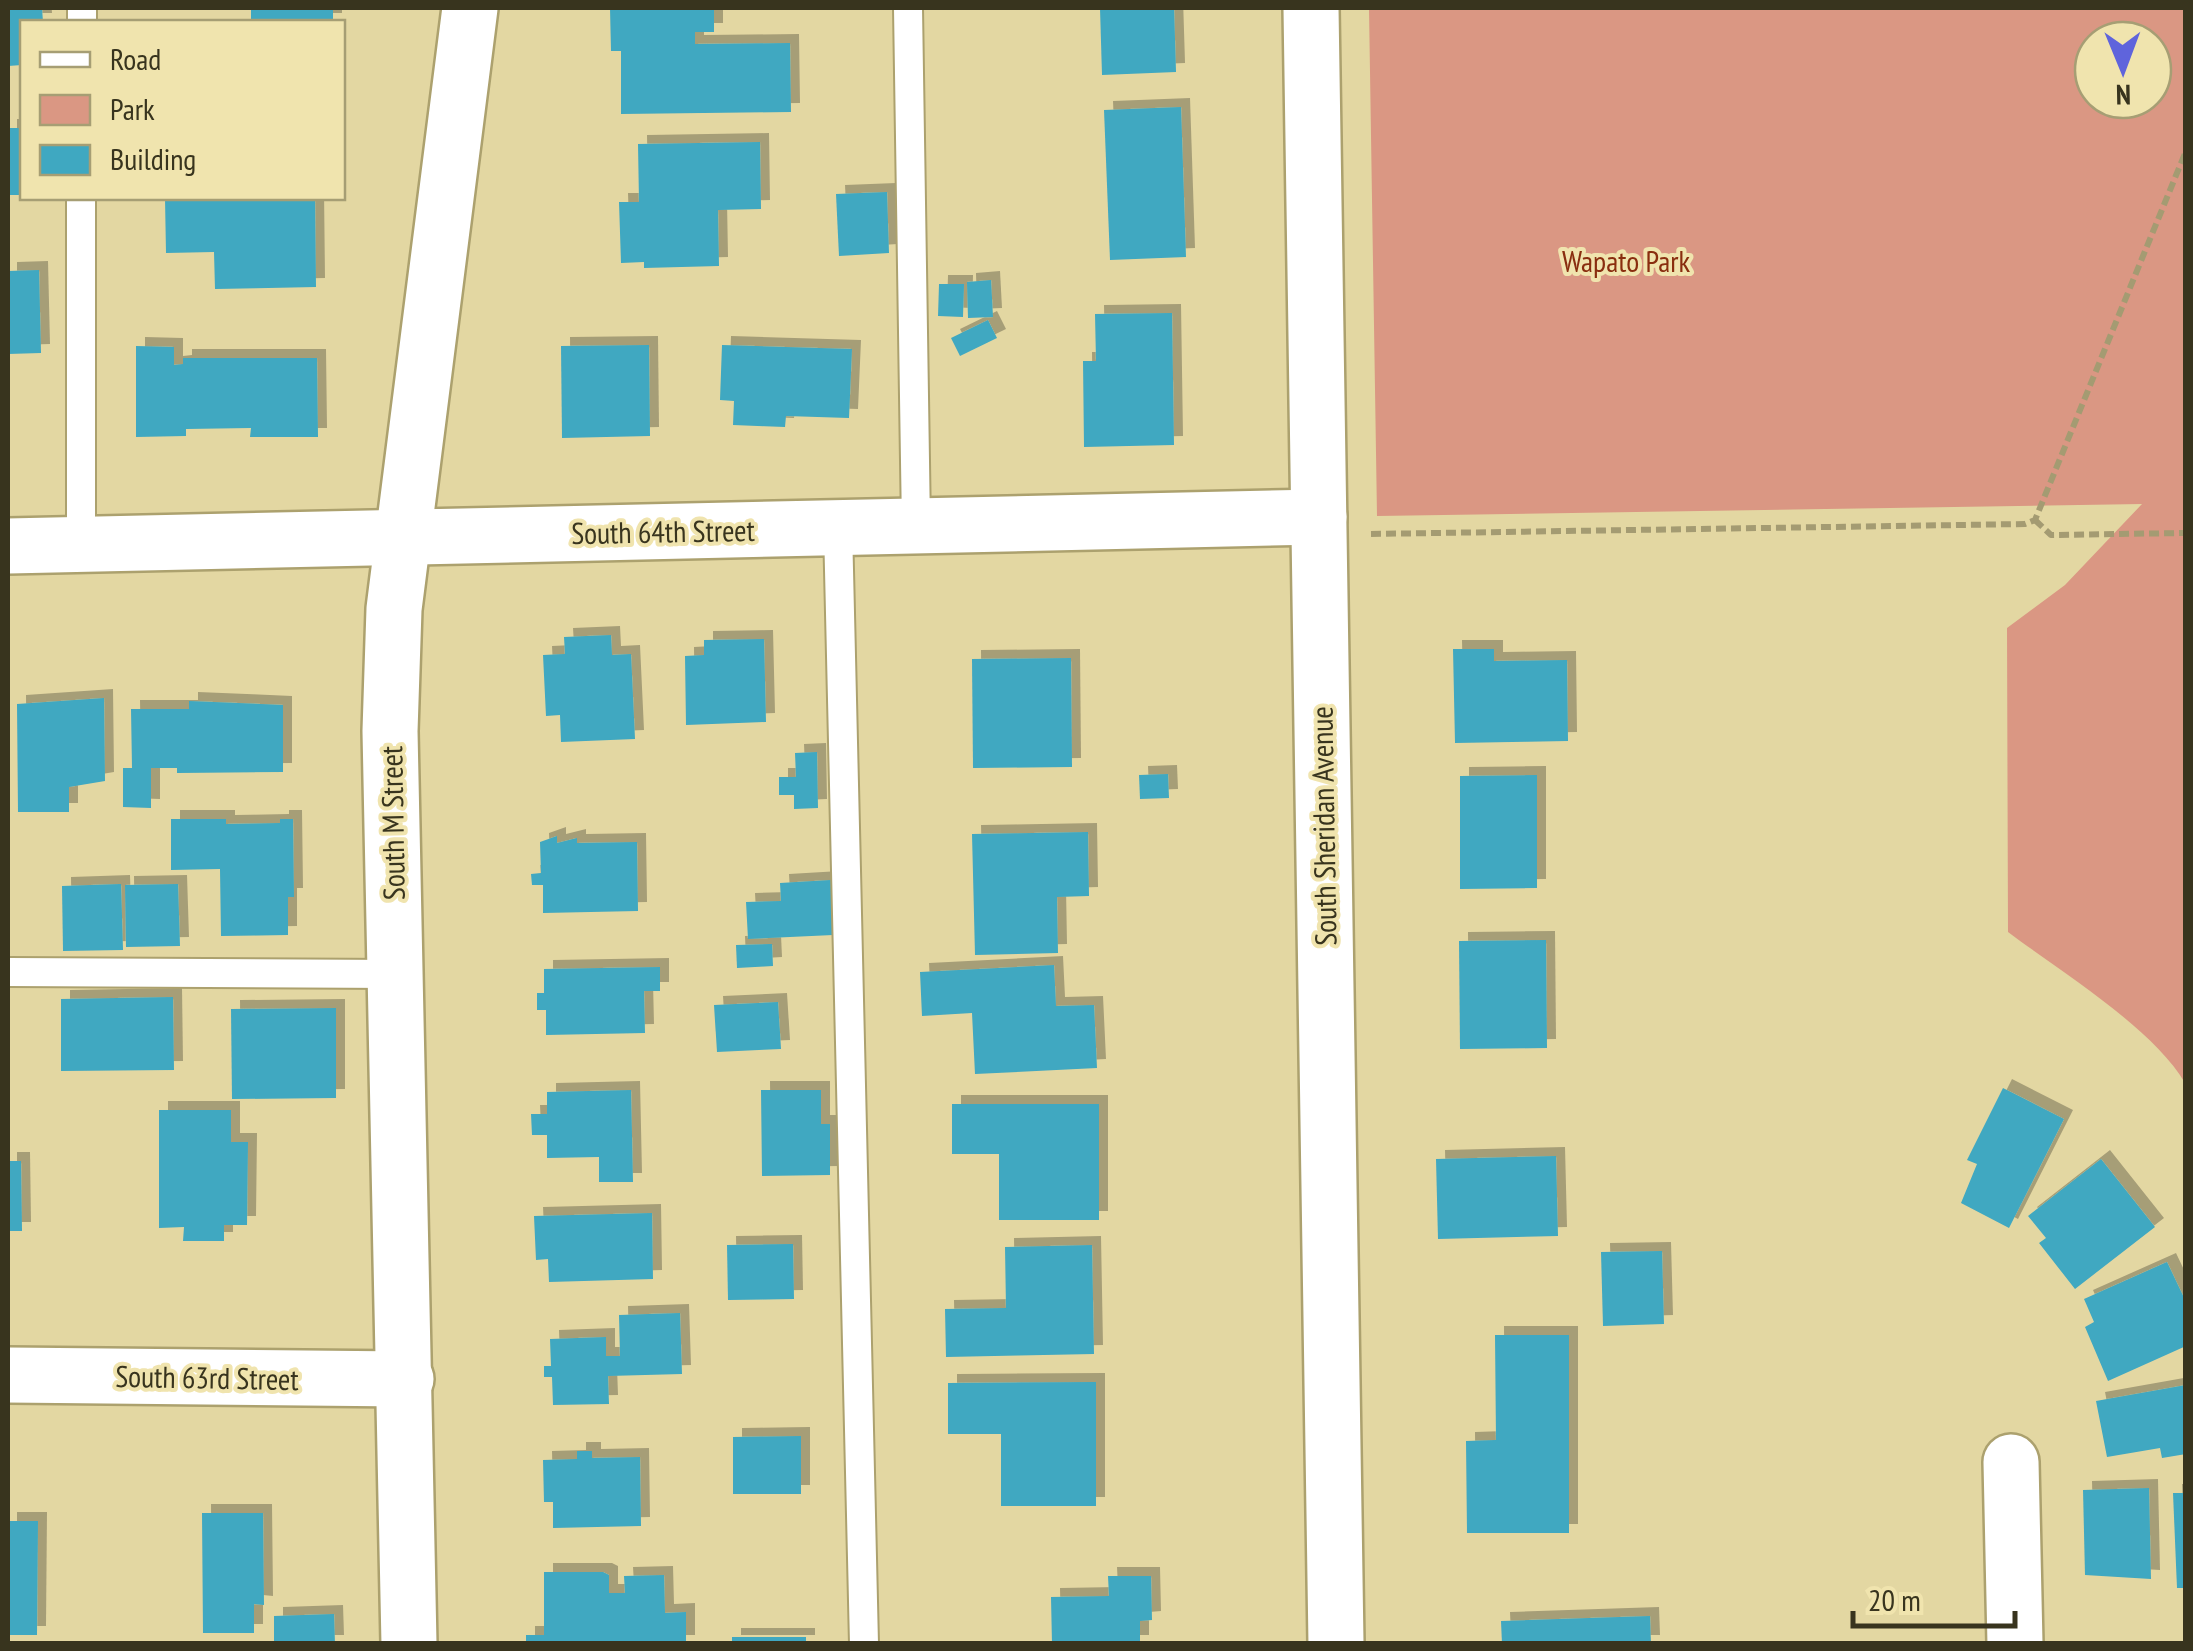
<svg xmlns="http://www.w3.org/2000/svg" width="2193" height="1651" viewBox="0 0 2193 1651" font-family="'PT Sans Narrow',sans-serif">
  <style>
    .green { fill: #da9783; fill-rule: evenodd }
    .building { fill: #3fa8c1; filter: url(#shadow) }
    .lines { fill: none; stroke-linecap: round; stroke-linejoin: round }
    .lane-casing { stroke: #aca16e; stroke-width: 32 }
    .street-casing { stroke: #aca16e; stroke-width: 60 }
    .secondary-casing { stroke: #aca16e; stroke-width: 60 }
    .path { stroke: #a49b72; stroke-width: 6; stroke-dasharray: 10 5; stroke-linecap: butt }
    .lane { stroke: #fff; stroke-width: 28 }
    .street { stroke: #fff; stroke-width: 55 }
    .secondary { stroke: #fff; stroke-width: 55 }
    .labels { text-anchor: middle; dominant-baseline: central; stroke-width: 8; stroke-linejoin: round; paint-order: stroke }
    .park-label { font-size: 30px; fill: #892e0f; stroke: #f0e4ae }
    .street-label { font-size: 30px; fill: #38341e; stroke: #f0e4ae }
  </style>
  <defs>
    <filter id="shadow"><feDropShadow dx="9" dy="-9" stdDeviation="0" flood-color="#0004"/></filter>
  </defs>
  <rect width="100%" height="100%" fill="#e3d7a2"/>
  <path class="green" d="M 1369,8 L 2185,8 L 2185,1083 C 2153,1028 2060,971 2008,932 L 2007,628 L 2065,585 L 2142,504 L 1377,516 ZM 2093,40 L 2153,40 L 2153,100 L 2093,100 Z"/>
  <g class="building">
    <path d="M 8,8 L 42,8 L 43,22 L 22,22 L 22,65 L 8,66 Z"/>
    <rect x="251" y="8" width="82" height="14"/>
    <path d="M 610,8 L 714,8 L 714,32 L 695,32 L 695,44 L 790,43 L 791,112 L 621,114 L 621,51 L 611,51 Z"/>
    <path d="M 1100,8 L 1174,8 L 1176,72 L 1102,75 Z"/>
    <path d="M 1181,107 L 1186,257 L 1110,260 L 1104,110 Z"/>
    <rect x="8" y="128" width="14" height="67"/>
    <path d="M 760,142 L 761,209 L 718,210 L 719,266 L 644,268 L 644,262 L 621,263 L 619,202 L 639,202 L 638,144 Z"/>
    <path d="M 887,192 L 889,253 L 839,256 L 836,194 Z"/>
    <path d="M 165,198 L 315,198 L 316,287 L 215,289 L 214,252 L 166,253 Z"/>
    <path d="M 39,270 L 41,353 L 8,354 L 8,271 Z"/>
    <path d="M 991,280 L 993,317 L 968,318 L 967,282 Z"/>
    <path d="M 939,284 L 964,284 L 963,317 L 938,316 Z"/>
    <path d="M 1172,313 L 1174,445 L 1084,447 L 1083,361 L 1096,361 L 1095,314 Z"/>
    <path d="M 988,320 L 997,338 L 960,356 L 951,338 Z"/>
    <path d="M 649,345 L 650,436 L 562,438 L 561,346 Z"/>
    <path d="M 722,345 L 852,349 L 849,418 L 786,416 L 785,427 L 733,425 L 734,401 L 720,400 Z"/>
    <path d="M 136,346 L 174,347 L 174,365 L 183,364 L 183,358 L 317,358 L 318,437 L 250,437 L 251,428 L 186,429 L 186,436 L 136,437 Z"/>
    <path d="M 611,635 L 612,655 L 631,654 L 635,739 L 561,742 L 560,715 L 546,716 L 543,655 L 565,654 L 564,637 Z"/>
    <path d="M 764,639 L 766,722 L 686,725 L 685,656 L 704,655 L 704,640 Z"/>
    <path d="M 1453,649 L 1494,649 L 1494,661 L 1567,660 L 1568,741 L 1455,743 Z"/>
    <path d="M 1071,658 L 1072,767 L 973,768 L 972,659 Z"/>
    <path d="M 104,698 L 105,781 L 69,787 L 69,812 L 18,812 L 17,704 Z"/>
    <path d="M 189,701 L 283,705 L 283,772 L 177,773 L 177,768 L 151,768 L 151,808 L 123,807 L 123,768 L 132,768 L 131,709 L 189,709 Z"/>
    <path d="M 817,752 L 818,808 L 794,809 L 794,795 L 779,795 L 779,777 L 796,777 L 795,753 Z"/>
    <path d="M 1168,774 L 1169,798 L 1140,799 L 1139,775 Z"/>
    <path d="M 1537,775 L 1537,888 L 1460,889 L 1460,776 Z"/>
    <path d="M 171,819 L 226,819 L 226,824 L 280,823 L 280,819 L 293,819 L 294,897 L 288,897 L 288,935 L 221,936 L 220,869 L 171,870 Z"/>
    <path d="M 1088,832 L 1089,896 L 1057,897 L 1058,953 L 975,955 L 972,834 Z"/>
    <path d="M 557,836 L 557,843 L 577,838 L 577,843 L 637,842 L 638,911 L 543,913 L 543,885 L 532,885 L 531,874 L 541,873 L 540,842 Z"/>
    <path d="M 831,880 L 833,935 L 748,939 L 746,902 L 781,901 L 780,883 Z"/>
    <path d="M 121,884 L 123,950 L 63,951 L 62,886 Z"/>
    <path d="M 178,884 L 180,946 L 126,947 L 125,885 Z"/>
    <path d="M 1546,940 L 1547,1048 L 1460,1049 L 1459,941 Z"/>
    <path d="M 772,944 L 773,966 L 737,968 L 736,945 Z"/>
    <path d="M 1054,965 L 1056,1006 L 1094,1005 L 1097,1068 L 975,1074 L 972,1013 L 922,1016 L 920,972 Z"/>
    <path d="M 660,967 L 660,991 L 644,991 L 645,1033 L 546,1035 L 546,1010 L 537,1010 L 537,993 L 544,993 L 544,969 Z"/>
    <path d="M 173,997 L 174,1070 L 61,1071 L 61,999 Z"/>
    <path d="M 778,1002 L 781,1049 L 717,1052 L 714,1005 Z"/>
    <path d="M 336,1008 L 336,1098 L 232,1099 L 231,1009 Z"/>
    <path d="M 2003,1088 L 2064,1119 L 2009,1228 L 1961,1203 L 1977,1164 L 1967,1160 Z"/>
    <path d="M 631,1090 L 633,1182 L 599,1182 L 599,1157 L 547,1158 L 547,1135 L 532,1135 L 531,1114 L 547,1114 L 547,1092 Z"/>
    <path d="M 761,1090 L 821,1090 L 821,1124 L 830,1124 L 830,1175 L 762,1176 Z"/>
    <path d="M 952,1104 L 1099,1104 L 1099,1220 L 999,1220 L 999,1154 L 952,1154 Z"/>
    <path d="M 159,1110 L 231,1110 L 231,1142 L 248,1142 L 247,1225 L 224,1225 L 224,1241 L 183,1241 L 184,1227 L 159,1228 Z"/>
    <path d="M 1556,1156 L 1558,1236 L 1438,1239 L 1436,1159 Z"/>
    <path d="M 2101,1159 L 2155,1227 L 2075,1289 L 2039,1243 L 2046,1238 L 2028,1216 Z"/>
    <path d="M 8,1161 L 21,1161 L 22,1231 L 8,1231 Z"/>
    <path d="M 652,1213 L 653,1279 L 549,1282 L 548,1259 L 536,1260 L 534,1216 Z"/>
    <path d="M 793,1244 L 794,1299 L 728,1300 L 727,1245 Z"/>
    <path d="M 1092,1245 L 1094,1354 L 946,1357 L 945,1309 L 1006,1308 L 1005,1247 Z"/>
    <path d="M 1662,1251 L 1664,1324 L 1603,1326 L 1601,1252 Z"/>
    <path d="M 2167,1262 L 2186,1302 L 2186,1346 L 2108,1381 L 2085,1327 L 2094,1322 L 2084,1299 Z"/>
    <path d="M 680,1313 L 682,1374 L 608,1376 L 609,1404 L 553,1405 L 552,1377 L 544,1377 L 544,1366 L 551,1366 L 550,1339 L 606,1337 L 606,1356 L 620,1356 L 619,1315 Z"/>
    <path d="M 1495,1335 L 1569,1335 L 1569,1533 L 1467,1533 L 1466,1441 L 1496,1440 Z"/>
    <path d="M 1096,1382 L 1096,1506 L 1001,1506 L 1001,1434 L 948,1434 L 948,1383 Z"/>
    <path d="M 2186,1385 L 2186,1454 L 2162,1458 L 2160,1448 L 2107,1457 L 2096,1401 Z"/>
    <path d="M 801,1436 L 801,1494 L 733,1494 L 733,1437 Z"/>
    <path d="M 577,1451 L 592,1451 L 592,1458 L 640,1457 L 641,1526 L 553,1528 L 553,1502 L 544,1502 L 543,1460 L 577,1459 Z"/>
    <path d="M 2149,1488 L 2151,1579 L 2085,1575 L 2083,1490 Z"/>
    <path d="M 2173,1493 L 2186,1493 L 2186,1588 L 2177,1588 Z"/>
    <path d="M 202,1513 L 263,1513 L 264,1605 L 254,1604 L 254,1633 L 203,1633 Z"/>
    <path d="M 8,1521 L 38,1521 L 37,1635 L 8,1635 Z"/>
    <path d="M 544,1572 L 603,1572 L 609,1575 L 609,1593 L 625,1593 L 624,1576 L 664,1575 L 665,1613 L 686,1612 L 686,1644 L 526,1644 L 526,1635 L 544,1635 Z"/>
    <path d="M 1108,1576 L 1151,1576 L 1152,1620 L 1140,1621 L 1140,1644 L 1052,1644 L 1051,1597 L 1109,1596 Z"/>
    <path d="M 334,1614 L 335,1644 L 274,1644 L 274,1616 Z"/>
    <path d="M 1650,1616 L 1651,1644 L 1502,1644 L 1501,1621 Z"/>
    <rect x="732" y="1637" width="74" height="7"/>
  </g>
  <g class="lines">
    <defs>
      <g id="lane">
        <path d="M 82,8 L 82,22"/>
        <path d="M 908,8 L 916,526"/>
        <path d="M 838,527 L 864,1644"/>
        <path d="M 81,544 L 81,198"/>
        <path d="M 8,972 L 396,974"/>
      </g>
      <g id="street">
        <path d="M 8,1375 L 406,1379"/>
        <path d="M 2011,1462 L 2015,1644"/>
        <path d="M 409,1644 L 390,731 L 394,609 L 470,8"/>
      </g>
      <g id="secondary">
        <path d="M 1311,8 L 1336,1644"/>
        <path d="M 8,546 L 1319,517"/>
      </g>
    </defs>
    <use href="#lane" class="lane-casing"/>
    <use href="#street" class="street-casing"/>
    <use href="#secondary" class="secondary-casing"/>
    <g class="path">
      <path d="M 2035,520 L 2051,535 L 2186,533"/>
      <path d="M 1371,534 L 2025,524 L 2035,520 L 2186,151"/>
    </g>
    <use href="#lane" class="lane"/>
    <use href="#street" class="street"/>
    <use href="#secondary" class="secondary"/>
  </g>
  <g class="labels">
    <g class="park-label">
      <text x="1626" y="260">Wapato Park</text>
    </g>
    <g class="street-label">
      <text transform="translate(663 531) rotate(-1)">South 64th Street</text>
      <text transform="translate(392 823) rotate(-91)">South M Street</text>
      <text transform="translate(1323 826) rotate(-91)">South Sheridan Avenue</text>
      <text transform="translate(207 1377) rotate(1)">South 63rd Street</text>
    </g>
  </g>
  <rect width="2193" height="1651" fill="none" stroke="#38341e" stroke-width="20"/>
  <rect x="20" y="20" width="325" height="180" fill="#f0e4ae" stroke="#a69e74" stroke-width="2.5"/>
  <rect x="40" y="52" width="50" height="15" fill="#ffffff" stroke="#a69e74" stroke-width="2.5"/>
  <text x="110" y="70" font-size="30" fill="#38341e">Road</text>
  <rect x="40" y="95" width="50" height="30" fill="#da9783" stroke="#a69e74" stroke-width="2.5"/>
  <text x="110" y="120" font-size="30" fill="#38341e">Park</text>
  <rect x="40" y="145" width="50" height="30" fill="#3fa8c1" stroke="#a69e74" stroke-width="2.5"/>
  <text x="110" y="170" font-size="30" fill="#38341e">Building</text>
  <g transform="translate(2123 70) rotate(179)"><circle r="48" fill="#f0e4ae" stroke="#a69e74" stroke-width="2.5"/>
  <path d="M0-8L18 38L0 25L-18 38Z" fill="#5f64dc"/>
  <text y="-15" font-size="28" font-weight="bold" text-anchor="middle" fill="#38341e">N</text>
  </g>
  <path d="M1853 1611v15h162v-15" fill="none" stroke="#38341e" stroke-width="5"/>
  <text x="1868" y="1611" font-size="30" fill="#38341e" stroke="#f0e4ae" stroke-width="8" paint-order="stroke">20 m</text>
</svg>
